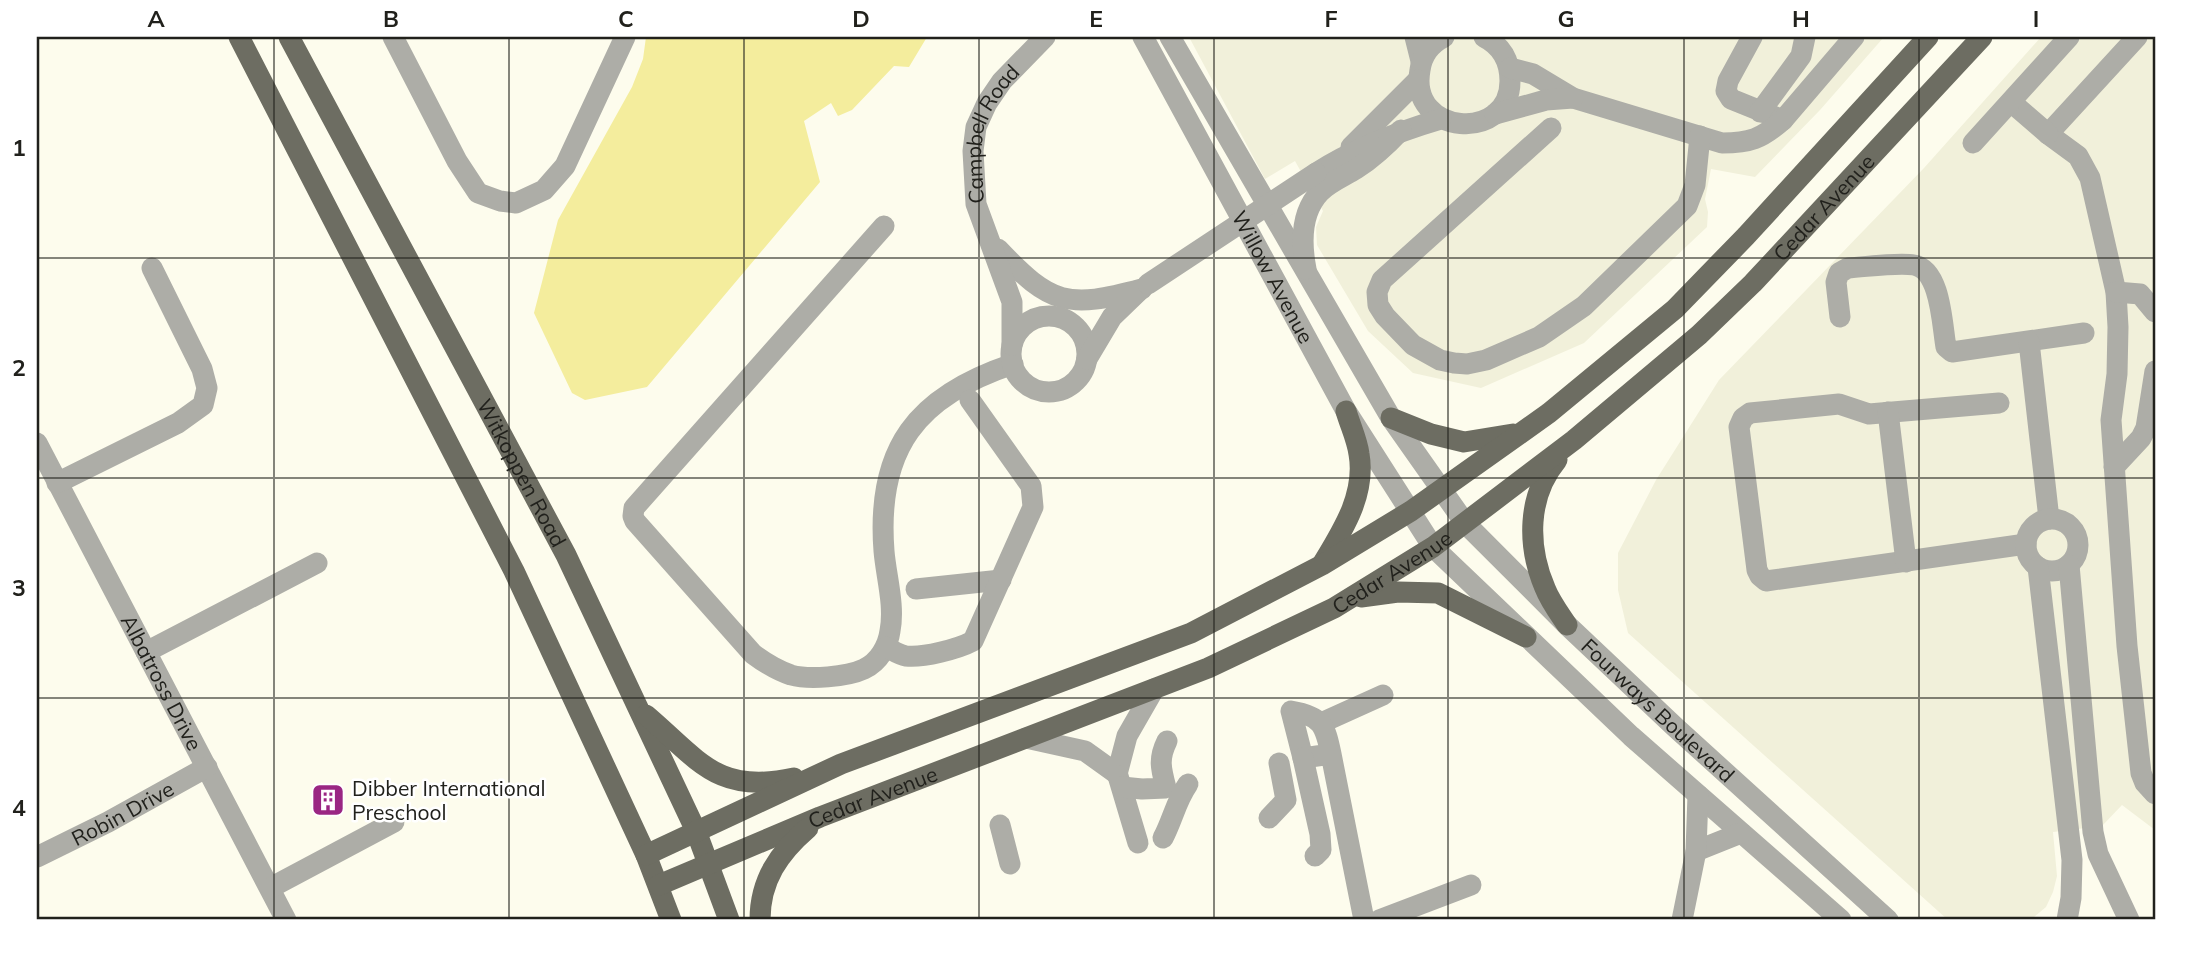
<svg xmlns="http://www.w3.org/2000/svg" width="2192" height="957" viewBox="0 0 2192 957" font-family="Mulish,sans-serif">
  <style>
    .built { fill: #f1f0da }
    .green { fill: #f4ed9d }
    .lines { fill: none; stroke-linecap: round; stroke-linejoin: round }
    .minor { stroke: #adada7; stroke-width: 21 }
    .major { stroke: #6d6d62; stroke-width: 21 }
    .minor-bridge { stroke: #adada7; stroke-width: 21 }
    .grid { fill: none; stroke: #21211c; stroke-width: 2; stroke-opacity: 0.55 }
    .labels { text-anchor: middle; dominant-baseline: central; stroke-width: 5; stroke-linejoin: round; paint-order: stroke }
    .street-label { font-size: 21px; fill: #21211c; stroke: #fff }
    .poi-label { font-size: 21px; fill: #21211c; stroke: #fff; text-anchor: start }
    .neatline { fill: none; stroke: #21211c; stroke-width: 2.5 }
    .grid-label { font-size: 23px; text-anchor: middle; font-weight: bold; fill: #21211c }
  </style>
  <rect width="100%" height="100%" fill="#fdfced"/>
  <g class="built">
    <path d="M 1189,37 L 1884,37 L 1820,110 L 1755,177 L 1711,169 L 1705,199 L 1708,212 L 1707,227 L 1584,343 L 1481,388 L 1413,373 L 1368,331 L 1317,245 L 1316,227 L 1323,211 L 1295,161 L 1265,179 Z"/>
    <path d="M 2041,37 L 2155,37 L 2155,830 L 2122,805 L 2102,826 L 2053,832 L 2057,876 L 2053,892 L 2046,907 L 2034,917 L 2022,920 L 1948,920 L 1628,633 L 1618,590 L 1618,553 L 1656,480 L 1719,380 L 1924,168 Z"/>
  </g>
  <path class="green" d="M 646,37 L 927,37 L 909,67 L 894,66 L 852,110 L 838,116 L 831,103 L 804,121 L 820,182 L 647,387 L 585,400 L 572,393 L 534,313 L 558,220 L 632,87 L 643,59 Z"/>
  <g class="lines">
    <g class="minor">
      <path d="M 393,37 L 457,161 L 478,193 L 500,201 L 516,203 L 544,190 L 565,166 L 625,37"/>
      <path id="s1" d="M 1143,37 L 1346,411 L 1433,547 L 1631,736 L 1841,920"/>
      <path id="s2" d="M 1170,37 L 1391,418 L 1465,523 L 1567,625 L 1675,727 L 1888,920"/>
      <path d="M 1415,37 L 1421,61"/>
      <path d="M 1444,37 C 1430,44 1422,55 1420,70 C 1408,136 1510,143 1510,81 C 1510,61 1502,46 1484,37"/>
      <path d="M 1752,37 L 1728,81 L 1726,91 L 1731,99 L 1783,120"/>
      <path d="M 2137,37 L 2048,134 L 2078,156 L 2090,178 L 2116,292 L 2118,327 L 2117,374 L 2111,420 L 2127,646 L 2141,773 L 2145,783 L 2155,794"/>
      <path d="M 1510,68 L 1533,74 L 1573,98 L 1722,143 C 1750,143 1761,139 1783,120 L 1854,37"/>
      <path d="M 2011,102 L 2048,134"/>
      <path d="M 1760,112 L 1801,56 L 1805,37"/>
      <path d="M 1495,114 L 1546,100 L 1573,98"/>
      <path d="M 1551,128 L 1382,280 L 1377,292 L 1378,305 L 1385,316 L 1413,345 L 1440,360 L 1454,363 L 1467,364 L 1486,360 L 1539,337 L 1584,306 L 1687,206 L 1695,185 L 1700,136"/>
      <path d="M 1973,143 L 2069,37"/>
      <path d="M 1351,147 L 1418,80"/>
      <path d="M 1316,173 C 1355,148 1397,132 1441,119"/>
      <path d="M 884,226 L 634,508 L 633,516 L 635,521 L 753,654 C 765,663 776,670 791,675 C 809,680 847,677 864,669 C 879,662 888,646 890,631 C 895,605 886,576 884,551 C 876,448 917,396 1013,364"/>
      <path d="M 998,249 C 1051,305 1067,309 1142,289"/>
      <path d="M 1306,269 C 1301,243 1300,213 1320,192 C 1330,182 1345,176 1356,169 C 1373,158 1387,145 1401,130"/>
      <path d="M 2116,292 L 2140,294 L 2155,312"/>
      <circle cx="1049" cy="354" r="38"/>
      <path d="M 1840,317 L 1836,282 L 1839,273 L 1848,268 C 1866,267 1898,262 1914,265 C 1941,270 1942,325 1946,347 L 1952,352 L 2084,333"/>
      <path d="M 2029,342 L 2049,519"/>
      <path id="s3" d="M 1012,345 L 1012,302 L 976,204 L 973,151 L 976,127 L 987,103 L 1002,81 L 1045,37"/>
      <path d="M 1087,359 L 1112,317 L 1140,290"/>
      <path d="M 1999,403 L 1869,414 L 1839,404 L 1750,413 L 1743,418 L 1739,427 L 1757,570 L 1760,576 L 1766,581 L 2026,544"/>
      <path d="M 1888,412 L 1906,562"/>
      <path id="s4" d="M 37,443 L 286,920"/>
      <path d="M 2114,467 L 2141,438 L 2146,428 L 2155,371"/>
      <path d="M 57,483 L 178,423 L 203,405 L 207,388 L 202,369 L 152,268"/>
      <circle cx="2052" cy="545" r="26"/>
      <path d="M 2069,565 L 2093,832 L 2098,854 L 2129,920"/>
      <path d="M 2038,567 L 2072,860 L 2071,898 L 2067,920"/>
      <path d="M 916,589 L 1001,580"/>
      <path d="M 886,647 C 892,650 899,655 906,656 C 923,658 958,649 973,641 L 1033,507 L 1031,486 L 970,400"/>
      <path d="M 146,652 L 317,563"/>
      <path d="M 1321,723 L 1383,695"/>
      <path d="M 1026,738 L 1085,751 L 1117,774 L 1127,736 L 1154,689"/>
      <path d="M 1331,754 L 1303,758 L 1291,711 C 1322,716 1325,725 1331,754 L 1364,920"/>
      <path d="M 1303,758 L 1320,834 L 1321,850 L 1315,856"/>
      <path d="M 1118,776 L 1138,843"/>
      <path d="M 1122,787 L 1142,789 L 1166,788 C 1161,769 1158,759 1167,741"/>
      <path d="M 1269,818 L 1286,800 L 1279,763"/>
      <path d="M 1000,825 L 1010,864"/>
      <path d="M 1163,838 C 1173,819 1176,801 1188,784"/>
      <path d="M 1696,851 L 1741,833"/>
      <path id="s5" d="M 37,857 L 108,822 L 207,767"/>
      <path d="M 270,888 L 394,822"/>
      <path d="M 1379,920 L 1471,885"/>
      <path d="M 1682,920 L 1696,851 L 1698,795"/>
    </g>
    <g class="major">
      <path d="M 239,37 L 514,571 L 646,855 L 671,920"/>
      <path id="s6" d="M 289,37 L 566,555 L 696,831 L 729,920"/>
      <path d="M 1391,418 L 1431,434 L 1464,442 L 1513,434"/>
      <path d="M 1557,460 C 1527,496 1527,546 1545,588 C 1550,601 1559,613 1567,625"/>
      <path d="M 1323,563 C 1343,530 1366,494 1359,454 C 1357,439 1350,425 1346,411"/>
      <path d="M 1361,597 L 1398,592 L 1438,593 L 1526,637"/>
      <path d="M 646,715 C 699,760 717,795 794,778"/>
      <path d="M 646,855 L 841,764 L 1191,633 L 1322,565 L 1411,511 L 1549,413 L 1675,309 L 1746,236 L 1928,37"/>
      <path id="s7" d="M 659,885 L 820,817 L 1208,668 L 1334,608 L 1433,547 L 1574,440 L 1699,335 L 1753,283 L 1982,37"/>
      <path d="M 760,920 C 760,880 779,853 808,828"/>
    </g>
    <path class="minor-bridge" d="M 1148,284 L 1316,173"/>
  </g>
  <path class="grid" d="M 274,37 L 274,920M 509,37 L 509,920M 744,37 L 744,920M 979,37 L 979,920M 1214,37 L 1214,920M 1448,37 L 1448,920M 1684,37 L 1684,920M 1919,37 L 1919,920M 37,258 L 2155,258M 37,478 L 2155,478M 37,698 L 2155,698"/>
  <defs>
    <symbol id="building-square" viewBox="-11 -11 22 22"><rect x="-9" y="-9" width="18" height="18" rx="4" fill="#9a2683" stroke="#fff"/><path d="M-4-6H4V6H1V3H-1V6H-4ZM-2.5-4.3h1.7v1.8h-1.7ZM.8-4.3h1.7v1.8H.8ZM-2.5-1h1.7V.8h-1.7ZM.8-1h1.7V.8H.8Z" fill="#fff"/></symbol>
  </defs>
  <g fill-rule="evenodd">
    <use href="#building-square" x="309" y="781" width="38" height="38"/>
  </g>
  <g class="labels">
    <g class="street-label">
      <text stroke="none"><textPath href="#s3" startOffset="222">Campbell Road</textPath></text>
      <text stroke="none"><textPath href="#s7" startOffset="1365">Cedar Avenue</textPath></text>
      <text stroke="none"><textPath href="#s1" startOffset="273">Willow Avenue</textPath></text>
      <text stroke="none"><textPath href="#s6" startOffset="494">Witkoppen Road</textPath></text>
      <text stroke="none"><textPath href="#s7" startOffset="798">Cedar Avenue</textPath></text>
      <text stroke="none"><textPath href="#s4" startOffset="270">Albatross Drive</textPath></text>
      <text stroke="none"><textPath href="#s2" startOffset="838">Fourways Boulevard</textPath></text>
      <text stroke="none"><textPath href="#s7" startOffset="231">Cedar Avenue</textPath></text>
      <text stroke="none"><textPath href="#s5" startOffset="96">Robin Drive</textPath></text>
    </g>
    <g class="poi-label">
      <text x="352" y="788">Dibber International<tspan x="352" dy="24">Preschool</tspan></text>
    </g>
  </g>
  <rect width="2192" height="957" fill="none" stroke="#ffffff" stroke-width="77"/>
  <rect x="38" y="38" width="2116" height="880" class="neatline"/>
  <g class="grid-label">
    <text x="156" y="27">A</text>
    <text x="391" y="27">B</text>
    <text x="626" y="27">C</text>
    <text x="861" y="27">D</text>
    <text x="1096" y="27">E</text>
    <text x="1331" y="27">F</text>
    <text x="1566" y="27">G</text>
    <text x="1801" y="27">H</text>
    <text x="2036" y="27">I</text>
    <text x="19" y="156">1</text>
    <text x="19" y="376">2</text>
    <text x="19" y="596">3</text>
    <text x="19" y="816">4</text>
  </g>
</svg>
